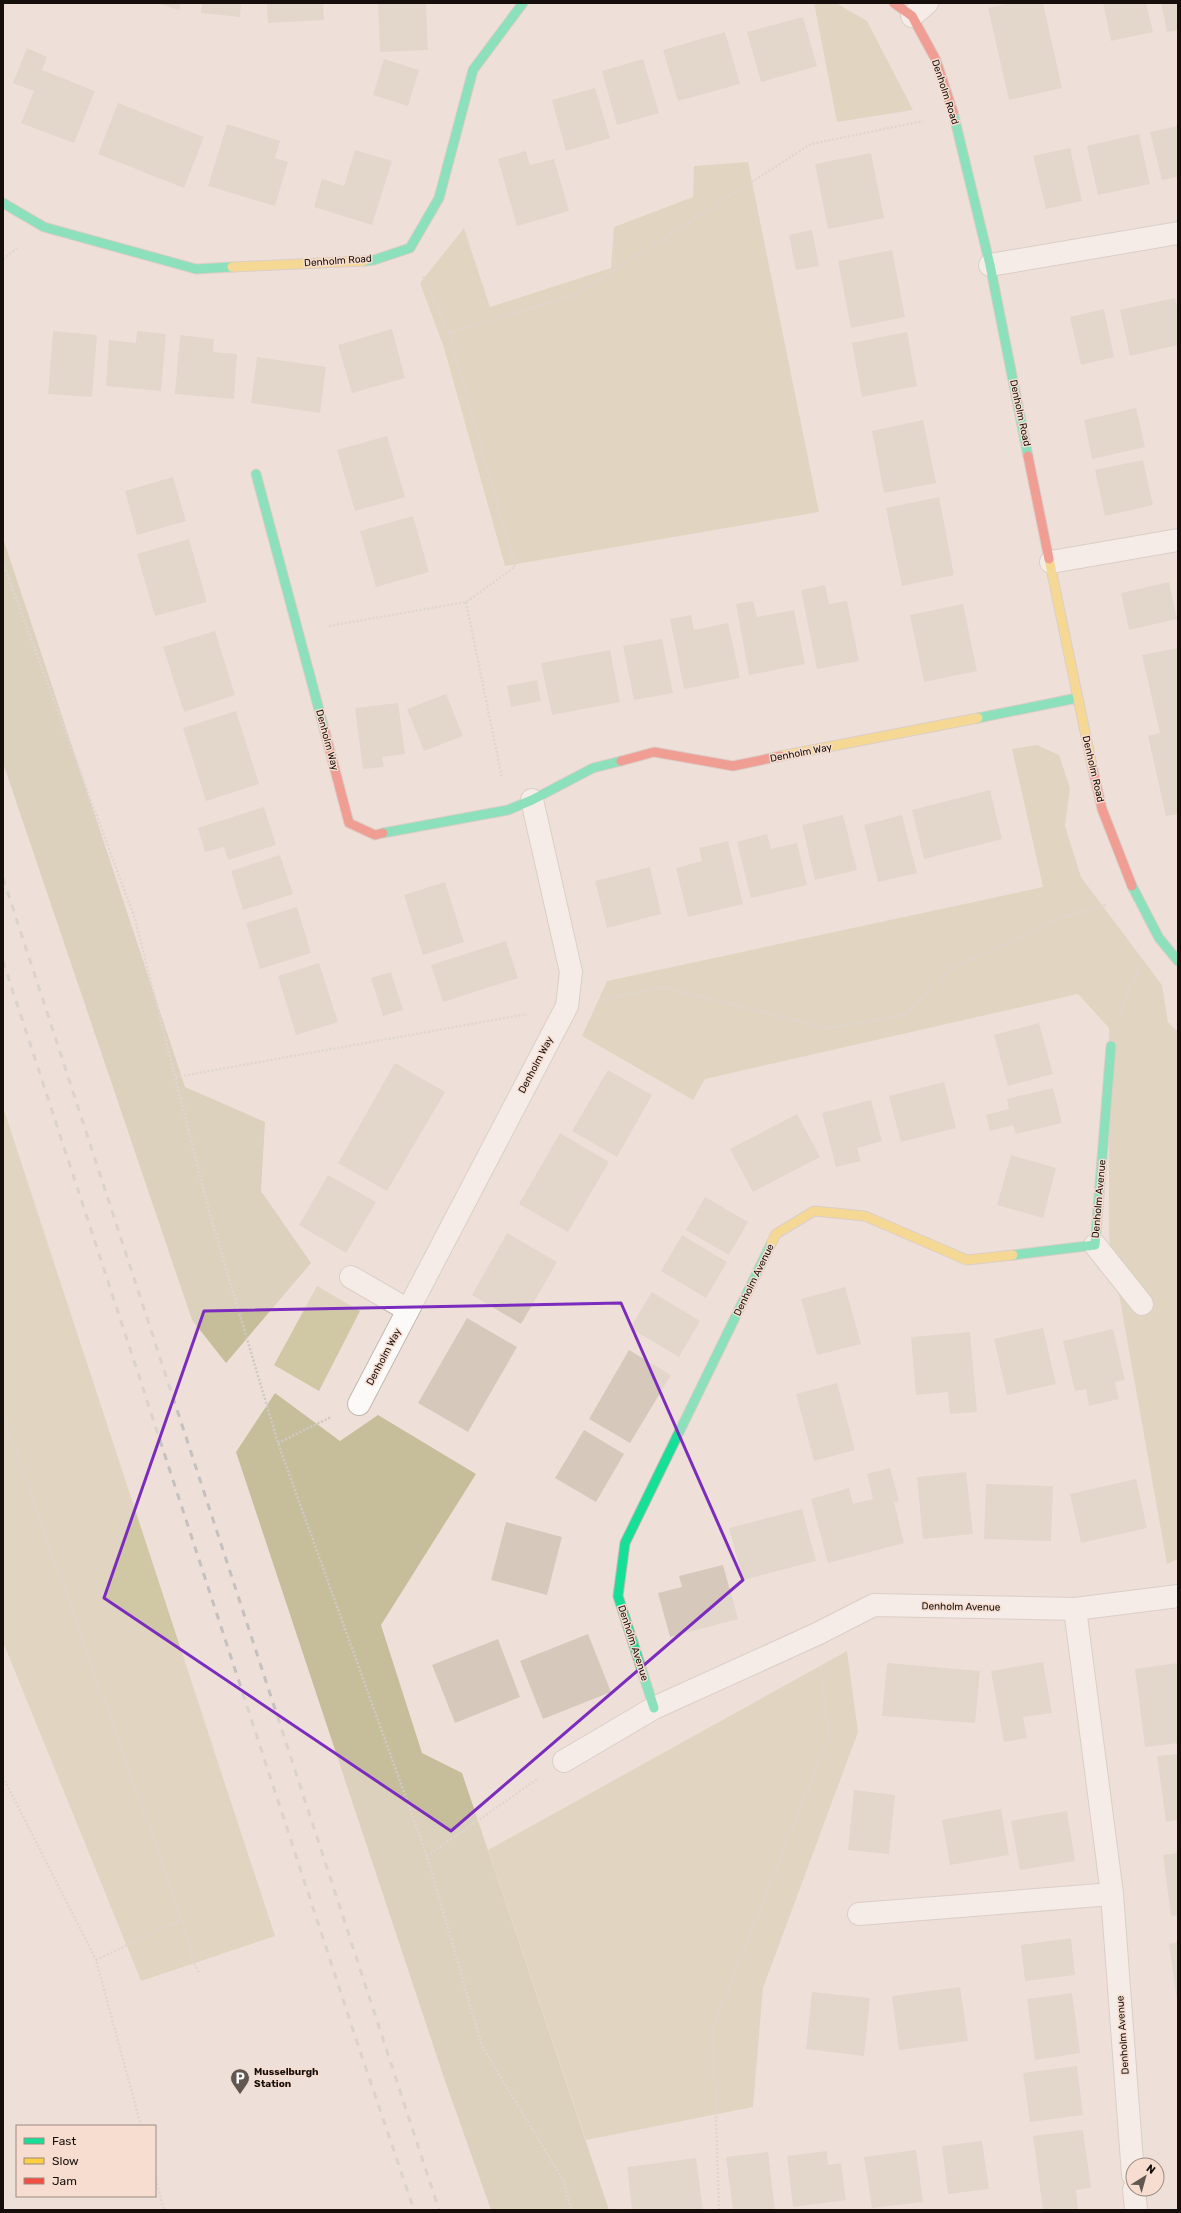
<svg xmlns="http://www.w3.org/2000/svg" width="1181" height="2213" viewBox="0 0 1181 2213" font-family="Rubik,sans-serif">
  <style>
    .green { fill: #d0c8a5 }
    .forest { fill: #c6be9a }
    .building { fill: #d6c9bb }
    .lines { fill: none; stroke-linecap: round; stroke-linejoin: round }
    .lane-casing { stroke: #c3b8b2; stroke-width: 24 }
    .street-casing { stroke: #c3b8b2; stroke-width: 24 }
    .fast-casing { stroke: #c3b8b2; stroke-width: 11 }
    .slow-casing { stroke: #c3b8b2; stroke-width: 11 }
    .jam-casing { stroke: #c3b8b2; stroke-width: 11 }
    .path { stroke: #cec9c7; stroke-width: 2.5; stroke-dasharray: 2 2; stroke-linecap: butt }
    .lane { stroke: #fcfaf9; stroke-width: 22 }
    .street { stroke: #fcfaf9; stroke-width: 22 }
    .fast { stroke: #16e098; stroke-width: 9 }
    .slow { stroke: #ffcf43; stroke-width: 9 }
    .jam { stroke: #f24e42; stroke-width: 9 }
    .rail { stroke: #c5c1c0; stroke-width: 3; stroke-dasharray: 7 7; stroke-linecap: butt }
    .marked { fill: none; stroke: #7b2cbf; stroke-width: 3; stroke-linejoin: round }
    .labels { text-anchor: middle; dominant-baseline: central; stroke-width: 3; stroke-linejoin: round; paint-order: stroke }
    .street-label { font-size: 10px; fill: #160e0a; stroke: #f6ddd0 }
    .poi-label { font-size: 10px; font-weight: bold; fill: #160e0a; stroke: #f6ddd0; text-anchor: start }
  </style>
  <rect width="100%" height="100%" fill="#eee0d8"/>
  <g class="green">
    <path d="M 814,3 L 836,3 L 867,21 L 913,110 L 837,122 Z"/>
    <path d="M 748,162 L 819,512 L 505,566 L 444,348 L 420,283 L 464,228 L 490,307 L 611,268 L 614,227 L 693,197 L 694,166 Z"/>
    <path d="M 1037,745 L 1059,755 L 1070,788 L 1065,826 L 1081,877 L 1162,985 L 1168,1022 L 1178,1032 L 1178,1559 L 1167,1564 L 1109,1238 L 1109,1028 L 1078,994 L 705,1079 L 693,1100 L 582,1036 L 607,981 L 1043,887 L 1012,749 Z"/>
    <path d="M 3,1107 L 275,1936 L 141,1981 L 3,1642 Z"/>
    <path d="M 317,1286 L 360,1311 L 319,1391 L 274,1365 Z"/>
    <path d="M 847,1651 L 858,1732 L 763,1988 L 753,2107 L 586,2140 L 488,1850 Z"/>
  </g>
  <g class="forest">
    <path d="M 3,538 L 185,1087 L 265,1122 L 261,1191 L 311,1263 L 226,1363 L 192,1320 L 3,763 Z"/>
    <path d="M 275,1393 L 340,1441 L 378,1415 L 476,1474 L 381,1625 L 422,1753 L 462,1773 L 609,2210 L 491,2210 L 444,2078 L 236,1452 Z"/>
  </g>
  <g class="building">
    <path d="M 157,3 L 181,3 L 179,10 Z"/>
    <path d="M 202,3 L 241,3 L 240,17 L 201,13 Z"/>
    <path d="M 267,3 L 323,3 L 324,20 L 268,23 Z"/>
    <path d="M 378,3 L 426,3 L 428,50 L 380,52 Z"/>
    <path d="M 1011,3 L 1043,3 L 1062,88 L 1009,100 L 988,8 Z"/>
    <path d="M 1103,3 L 1146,3 L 1153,32 L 1111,41 Z"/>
    <path d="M 1161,3 L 1178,3 L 1178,30 L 1167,32 Z"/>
    <path d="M 803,17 L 817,66 L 761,82 L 747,32 Z"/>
    <path d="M 725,32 L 740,84 L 678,101 L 663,50 Z"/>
    <path d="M 27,48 L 47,57 L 42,70 L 95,91 L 74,143 L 21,123 L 34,91 L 13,83 Z"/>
    <path d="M 384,59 L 419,70 L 408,106 L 373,95 Z"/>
    <path d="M 643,59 L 659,113 L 617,125 L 602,71 Z"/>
    <path d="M 595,88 L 610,138 L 566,151 L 552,100 Z"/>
    <path d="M 118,103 L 204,137 L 184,188 L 98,154 Z"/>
    <path d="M 227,124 L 280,141 L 275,158 L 288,162 L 275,206 L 208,186 Z"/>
    <path d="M 1178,126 L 1178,177 L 1162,180 L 1150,132 Z"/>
    <path d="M 1139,134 L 1150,184 L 1098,195 L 1087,146 Z"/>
    <path d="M 1070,148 L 1082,201 L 1046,209 L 1033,156 Z"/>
    <path d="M 355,150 L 392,161 L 372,225 L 314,207 L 322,179 L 344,186 Z"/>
    <path d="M 526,151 L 530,165 L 554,159 L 569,211 L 517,226 L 498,159 Z"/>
    <path d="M 871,153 L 884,218 L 828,229 L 815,164 Z"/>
    <path d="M 812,230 L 819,266 L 796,270 L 789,235 Z"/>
    <path d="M 892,250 L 905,317 L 851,328 L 838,261 Z"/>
    <path d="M 1175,298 L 1178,312 L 1178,345 L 1130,356 L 1120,310 Z"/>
    <path d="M 1104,309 L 1114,357 L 1081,365 L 1070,317 Z"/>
    <path d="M 392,329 L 405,378 L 352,393 L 338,345 Z"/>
    <path d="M 53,331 L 97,335 L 92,397 L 48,394 Z"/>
    <path d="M 137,331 L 166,334 L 161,391 L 106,386 L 109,340 L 136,343 Z"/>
    <path d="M 907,332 L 917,386 L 862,397 L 852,343 Z"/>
    <path d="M 180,335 L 214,339 L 213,352 L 237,354 L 234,399 L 175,394 Z"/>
    <path d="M 257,357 L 326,367 L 320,413 L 251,403 Z"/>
    <path d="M 1136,408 L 1145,447 L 1092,459 L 1084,420 Z"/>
    <path d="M 923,420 L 936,483 L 884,493 L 872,431 Z"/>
    <path d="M 387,436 L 405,497 L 355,511 L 337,450 Z"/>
    <path d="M 1143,460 L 1153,505 L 1105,516 L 1095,470 Z"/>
    <path d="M 173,477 L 186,521 L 137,535 L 125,491 Z"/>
    <path d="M 939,497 L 954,575 L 902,586 L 886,508 Z"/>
    <path d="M 413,516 L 429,572 L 376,587 L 360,531 Z"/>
    <path d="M 189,539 L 207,602 L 155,616 L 137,554 Z"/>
    <path d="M 1169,582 L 1177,619 L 1129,630 L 1121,593 Z"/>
    <path d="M 825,585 L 829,604 L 847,601 L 859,661 L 817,669 L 801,590 Z"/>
    <path d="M 753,601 L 757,617 L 794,610 L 805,664 L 749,675 L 736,604 Z"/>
    <path d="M 963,604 L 977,671 L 924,682 L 910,615 Z"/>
    <path d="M 691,615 L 694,630 L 728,623 L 740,678 L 684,689 L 670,619 Z"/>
    <path d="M 215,631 L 235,695 L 184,712 L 163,647 Z"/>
    <path d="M 662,639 L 673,693 L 634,700 L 623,646 Z"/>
    <path d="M 1178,648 L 1178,814 L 1166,816 L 1148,736 L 1160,733 L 1142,655 Z"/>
    <path d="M 610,650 L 620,702 L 552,715 L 541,663 Z"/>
    <path d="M 537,680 L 541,701 L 511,707 L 507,686 Z"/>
    <path d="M 446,694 L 463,736 L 424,751 L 407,709 Z"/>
    <path d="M 398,703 L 405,754 L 382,757 L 384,767 L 363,769 L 355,708 Z"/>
    <path d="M 236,711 L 259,784 L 206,801 L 183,728 Z"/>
    <path d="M 990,790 L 1002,839 L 924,859 L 912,810 Z"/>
    <path d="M 264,807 L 276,845 L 228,860 L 224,847 L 205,852 L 198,828 Z"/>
    <path d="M 843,815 L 857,870 L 815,880 L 802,825 Z"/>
    <path d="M 902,815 L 917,873 L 878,882 L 864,825 Z"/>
    <path d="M 767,834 L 771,849 L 797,843 L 807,885 L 751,898 L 737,842 Z"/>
    <path d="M 728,841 L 743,904 L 688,917 L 676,868 L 702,861 L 699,848 Z"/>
    <path d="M 280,855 L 293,894 L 243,910 L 231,871 Z"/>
    <path d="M 650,867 L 661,914 L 607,928 L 595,881 Z"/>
    <path d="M 445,882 L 464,942 L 423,955 L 404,895 Z"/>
    <path d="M 297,907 L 311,953 L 260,969 L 246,923 Z"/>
    <path d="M 506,941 L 518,978 L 443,1002 L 431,965 Z"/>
    <path d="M 319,963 L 338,1022 L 296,1035 L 278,976 Z"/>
    <path d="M 391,972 L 403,1010 L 383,1016 L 371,978 Z"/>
    <path d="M 1039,1023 L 1053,1074 L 1008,1086 L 994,1035 Z"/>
    <path d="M 395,1063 L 445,1092 L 387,1191 L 338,1163 Z"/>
    <path d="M 608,1070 L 652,1095 L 617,1157 L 572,1131 Z"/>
    <path d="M 944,1082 L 956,1128 L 901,1142 L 889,1096 Z"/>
    <path d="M 1053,1088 L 1062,1123 L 1016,1134 L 1013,1125 L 990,1131 L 986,1115 L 1009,1109 L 1007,1099 Z"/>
    <path d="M 871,1100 L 882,1141 L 857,1148 L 861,1161 L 836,1167 L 822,1113 Z"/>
    <path d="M 797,1114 L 820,1157 L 753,1192 L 730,1149 Z"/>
    <path d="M 560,1133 L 609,1162 L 568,1232 L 519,1204 Z"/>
    <path d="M 1011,1155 L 1056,1168 L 1043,1218 L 997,1205 Z"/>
    <path d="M 328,1175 L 376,1202 L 346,1253 L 299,1225 Z"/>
    <path d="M 705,1197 L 748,1222 L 729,1255 L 686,1230 Z"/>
    <path d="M 507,1233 L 557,1262 L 521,1324 L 472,1295 Z"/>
    <path d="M 682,1235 L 727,1262 L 706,1298 L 661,1271 Z"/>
    <path d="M 845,1287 L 861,1344 L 817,1355 L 801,1299 Z"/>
    <path d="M 652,1292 L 700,1321 L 679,1357 L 630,1328 Z"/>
    <path d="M 467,1318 L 517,1347 L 468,1432 L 418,1403 Z"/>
    <path d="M 1043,1328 L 1056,1384 L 1007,1395 L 994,1339 Z"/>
    <path d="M 1113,1329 L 1125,1380 L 1115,1382 L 1119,1399 L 1089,1406 L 1086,1389 L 1075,1391 L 1063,1341 Z"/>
    <path d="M 970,1332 L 977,1412 L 950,1414 L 948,1392 L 916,1395 L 911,1337 Z"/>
    <path d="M 629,1350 L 671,1375 L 630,1443 L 589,1419 Z"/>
    <path d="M 837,1383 L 855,1450 L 814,1461 L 796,1394 Z"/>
    <path d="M 584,1430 L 624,1454 L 596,1502 L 555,1478 Z"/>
    <path d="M 890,1468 L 899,1501 L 894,1502 L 904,1543 L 828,1563 L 811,1499 L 849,1488 L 853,1504 L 873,1499 L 867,1474 Z"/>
    <path d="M 966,1472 L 973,1534 L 923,1539 L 917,1477 Z"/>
    <path d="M 1136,1479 L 1147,1528 L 1081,1543 L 1070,1494 Z"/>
    <path d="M 986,1484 L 1053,1486 L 1051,1541 L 984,1539 Z"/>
    <path d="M 802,1509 L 816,1561 L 743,1580 L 729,1528 Z"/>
    <path d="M 506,1522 L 562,1537 L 547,1595 L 491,1580 Z"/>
    <path d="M 723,1565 L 738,1619 L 670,1637 L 658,1593 L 682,1587 L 679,1576 Z"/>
    <path d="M 588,1634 L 611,1692 L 543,1719 L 520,1661 Z"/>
    <path d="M 498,1639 L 520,1697 L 455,1723 L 432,1665 Z"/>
    <path d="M 1043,1662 L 1052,1713 L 1023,1717 L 1027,1738 L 1004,1742 L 991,1671 Z"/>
    <path d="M 887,1663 L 980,1671 L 975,1723 L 882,1716 Z"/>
    <path d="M 1178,1663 L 1178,1743 L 1145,1747 L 1135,1669 Z"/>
    <path d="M 1178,1754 L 1178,1820 L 1166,1822 L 1157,1756 Z"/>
    <path d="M 854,1790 L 895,1795 L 889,1854 L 848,1850 Z"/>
    <path d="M 1001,1809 L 1009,1855 L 950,1865 L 942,1820 Z"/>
    <path d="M 1067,1811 L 1075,1861 L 1020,1870 L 1011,1821 Z"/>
    <path d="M 1178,1853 L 1178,1915 L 1171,1916 L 1163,1855 Z"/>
    <path d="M 1071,1938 L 1075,1975 L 1025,1981 L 1021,1945 Z"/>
    <path d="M 1178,1942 L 1178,2000 L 1177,2000 L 1169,1944 Z"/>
    <path d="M 960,1987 L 968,2041 L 899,2050 L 892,1996 Z"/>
    <path d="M 812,1992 L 870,1998 L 864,2056 L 806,2049 Z"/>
    <path d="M 1072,1993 L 1080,2053 L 1035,2060 L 1027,1999 Z"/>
    <path d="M 1077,2066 L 1083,2115 L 1030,2122 L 1023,2073 Z"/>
    <path d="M 1083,2130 L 1091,2188 L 1076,2190 L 1078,2210 L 1043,2210 L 1033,2136 Z"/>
    <path d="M 982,2141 L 989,2189 L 948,2194 L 942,2146 Z"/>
    <path d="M 916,2150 L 923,2202 L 872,2208 L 864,2157 Z"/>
    <path d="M 827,2151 L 828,2165 L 841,2163 L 846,2200 L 793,2207 L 787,2156 Z"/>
    <path d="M 768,2152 L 775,2210 L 733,2210 L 726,2157 Z"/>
    <path d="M 696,2158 L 703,2210 L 632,2210 L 627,2167 Z"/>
  </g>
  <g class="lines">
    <defs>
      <path id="lane" d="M 1095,1245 L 1142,1304"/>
      <g id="street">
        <path d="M 912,16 L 927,3"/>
        <path d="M 990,265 L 1178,233"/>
        <path d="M 1051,562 L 1178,540"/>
        <path d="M 351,1277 L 408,1310"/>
        <path d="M 359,1404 L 567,1006 L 571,972 L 532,800"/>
        <path d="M 1075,1609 L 1112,1894 L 1133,2175"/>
        <path d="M 564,1761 L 654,1708 L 817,1634 L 874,1605 L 1075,1609 L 1178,1596"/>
        <path d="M 859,1914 L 1112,1894"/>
        <path d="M 1134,2189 L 1136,2210"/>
      </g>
      <g id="fast">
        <path d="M 953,112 L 990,265 L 1028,456"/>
        <path d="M 3,203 L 44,227 L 196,269 L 232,267"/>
        <path d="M 364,261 L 374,260 L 410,248 L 439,198 L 473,70 L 523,3"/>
        <path d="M 256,474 L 325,732"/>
        <path d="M 978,718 L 1077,698"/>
        <path d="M 383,833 L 508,810 L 532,800 L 593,768 L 621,761"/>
        <path d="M 1132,886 L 1159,938 L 1178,961"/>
        <path d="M 1013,1255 L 1095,1245 L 1111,1046"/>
        <path d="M 654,1708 L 618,1596 L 625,1543 L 771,1244"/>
      </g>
      <g id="slow">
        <path d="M 232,267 L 364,261"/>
        <path d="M 1049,559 L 1093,770"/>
        <path d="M 781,756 L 978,718"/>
        <path d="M 771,1244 L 776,1234 L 814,1211 L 865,1216 L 967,1260 L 1013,1255"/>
      </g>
      <g id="jam">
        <path d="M 894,3 L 912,16 L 936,60 L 953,112"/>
        <path d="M 1028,456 L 1049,559"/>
        <path d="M 325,732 L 349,823 L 375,835 L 383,833"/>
        <path d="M 621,761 L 654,752 L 733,766 L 781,756"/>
        <path d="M 1093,770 L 1102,809 L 1132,886"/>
      </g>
    </defs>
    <use href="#lane" class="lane-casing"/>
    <use href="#street" class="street-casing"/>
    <use href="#fast" class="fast-casing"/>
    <use href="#slow" class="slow-casing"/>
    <use href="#jam" class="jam-casing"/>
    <g class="path">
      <path d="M 3,259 L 17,248"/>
      <path d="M 423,276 L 449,333 L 575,295 L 811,144 L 923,121"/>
      <path d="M 3,563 L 135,919 L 209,1211 L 278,1443 L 427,1856 L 482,2046 L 563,2180 L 571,2210"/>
      <path d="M 466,602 L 502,778"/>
      <path d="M 329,626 L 466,602 L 515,567 L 449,333"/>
      <path d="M 599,1000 L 662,987 L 827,1028 L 905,1015 L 951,969 L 1062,917 L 1106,905"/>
      <path d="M 1120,1016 L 1126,994 L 1142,966"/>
      <path d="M 176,1077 L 527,1014"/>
      <path d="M 3,1416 L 182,1919 L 194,1963 L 199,1973"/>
      <path d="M 278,1443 L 331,1417"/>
      <path d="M 3,1777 L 96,1960"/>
      <path d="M 427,1856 L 539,1778"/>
      <path d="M 141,2126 L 96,1960 L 182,1919"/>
      <path d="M 155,2176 L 164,2210"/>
      <path d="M 719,2210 L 713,2027 L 829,1736 L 820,1666"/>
    </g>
    <use href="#lane" class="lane"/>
    <use href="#street" class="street"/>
    <use href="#fast" class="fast"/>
    <use href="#slow" class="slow"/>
    <use href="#jam" class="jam"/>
    <g class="rail">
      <path d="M 3,878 L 439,2210"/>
      <path d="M 3,961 L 357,2042 L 414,2210"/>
    </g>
  </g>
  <path d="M0 0H1181V2213H0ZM 621,1303 L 743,1580 L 451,1831 L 104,1598 L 204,1311 Z" fill="#eee0d8" fill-opacity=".55" fill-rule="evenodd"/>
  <path class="marked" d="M 621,1303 L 743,1580 L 451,1831 L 104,1598 L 204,1311 Z"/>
  <defs>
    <symbol id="parking-pin" viewBox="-11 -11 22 30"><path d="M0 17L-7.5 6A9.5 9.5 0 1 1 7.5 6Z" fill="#625852" stroke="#f6ddd0"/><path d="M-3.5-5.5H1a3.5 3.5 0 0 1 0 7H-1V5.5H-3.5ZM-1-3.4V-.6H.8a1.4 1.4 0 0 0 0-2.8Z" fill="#fff"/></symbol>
  </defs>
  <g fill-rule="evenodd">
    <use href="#parking-pin" x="229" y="2067" width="22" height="30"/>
  </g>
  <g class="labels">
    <g class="street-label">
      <text transform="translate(945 92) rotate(72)">Denholm Road</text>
      <text transform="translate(338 261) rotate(-4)">Denholm Road</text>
      <text transform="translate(1020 413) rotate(78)">Denholm Road</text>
      <text transform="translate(327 740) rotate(75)">Denholm Way</text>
      <text transform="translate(801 753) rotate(-11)">Denholm Way</text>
      <text transform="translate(1093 769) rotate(77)">Denholm Road</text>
      <text transform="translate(536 1065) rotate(-62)">Denholm Way</text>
      <text transform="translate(1099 1199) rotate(-85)">Denholm Avenue</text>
      <text transform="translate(754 1280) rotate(-64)">Denholm Avenue</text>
      <text transform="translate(384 1357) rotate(-62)">Denholm Way</text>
      <text transform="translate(961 1607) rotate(1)">Denholm Avenue</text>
      <text transform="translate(633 1643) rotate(72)">Denholm Avenue</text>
      <text transform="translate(1123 2035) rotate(-94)">Denholm Avenue</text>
    </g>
    <g class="poi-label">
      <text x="254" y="2072">Musselburgh<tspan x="254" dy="12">Station</tspan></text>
    </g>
  </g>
  <rect width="1181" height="2213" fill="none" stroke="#160e0a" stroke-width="8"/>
  <rect x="16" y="2125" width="140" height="72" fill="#f6ddd0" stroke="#9c8a81"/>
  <rect x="24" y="2138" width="20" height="6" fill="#16e098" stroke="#9c8a81"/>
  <text x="52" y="2145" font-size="12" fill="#160e0a">Fast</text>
  <rect x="24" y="2158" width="20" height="6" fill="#ffcf43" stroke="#9c8a81"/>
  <text x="52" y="2165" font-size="12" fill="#160e0a">Slow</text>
  <rect x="24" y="2178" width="20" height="6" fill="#f24e42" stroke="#9c8a81"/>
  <text x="52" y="2185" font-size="12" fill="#160e0a">Jam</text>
  <g transform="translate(1145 2177) rotate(37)"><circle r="19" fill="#f6ddd0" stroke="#9c8a81"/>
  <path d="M0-3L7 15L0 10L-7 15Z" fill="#625852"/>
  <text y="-6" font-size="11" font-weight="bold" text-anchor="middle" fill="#160e0a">N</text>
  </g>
</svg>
